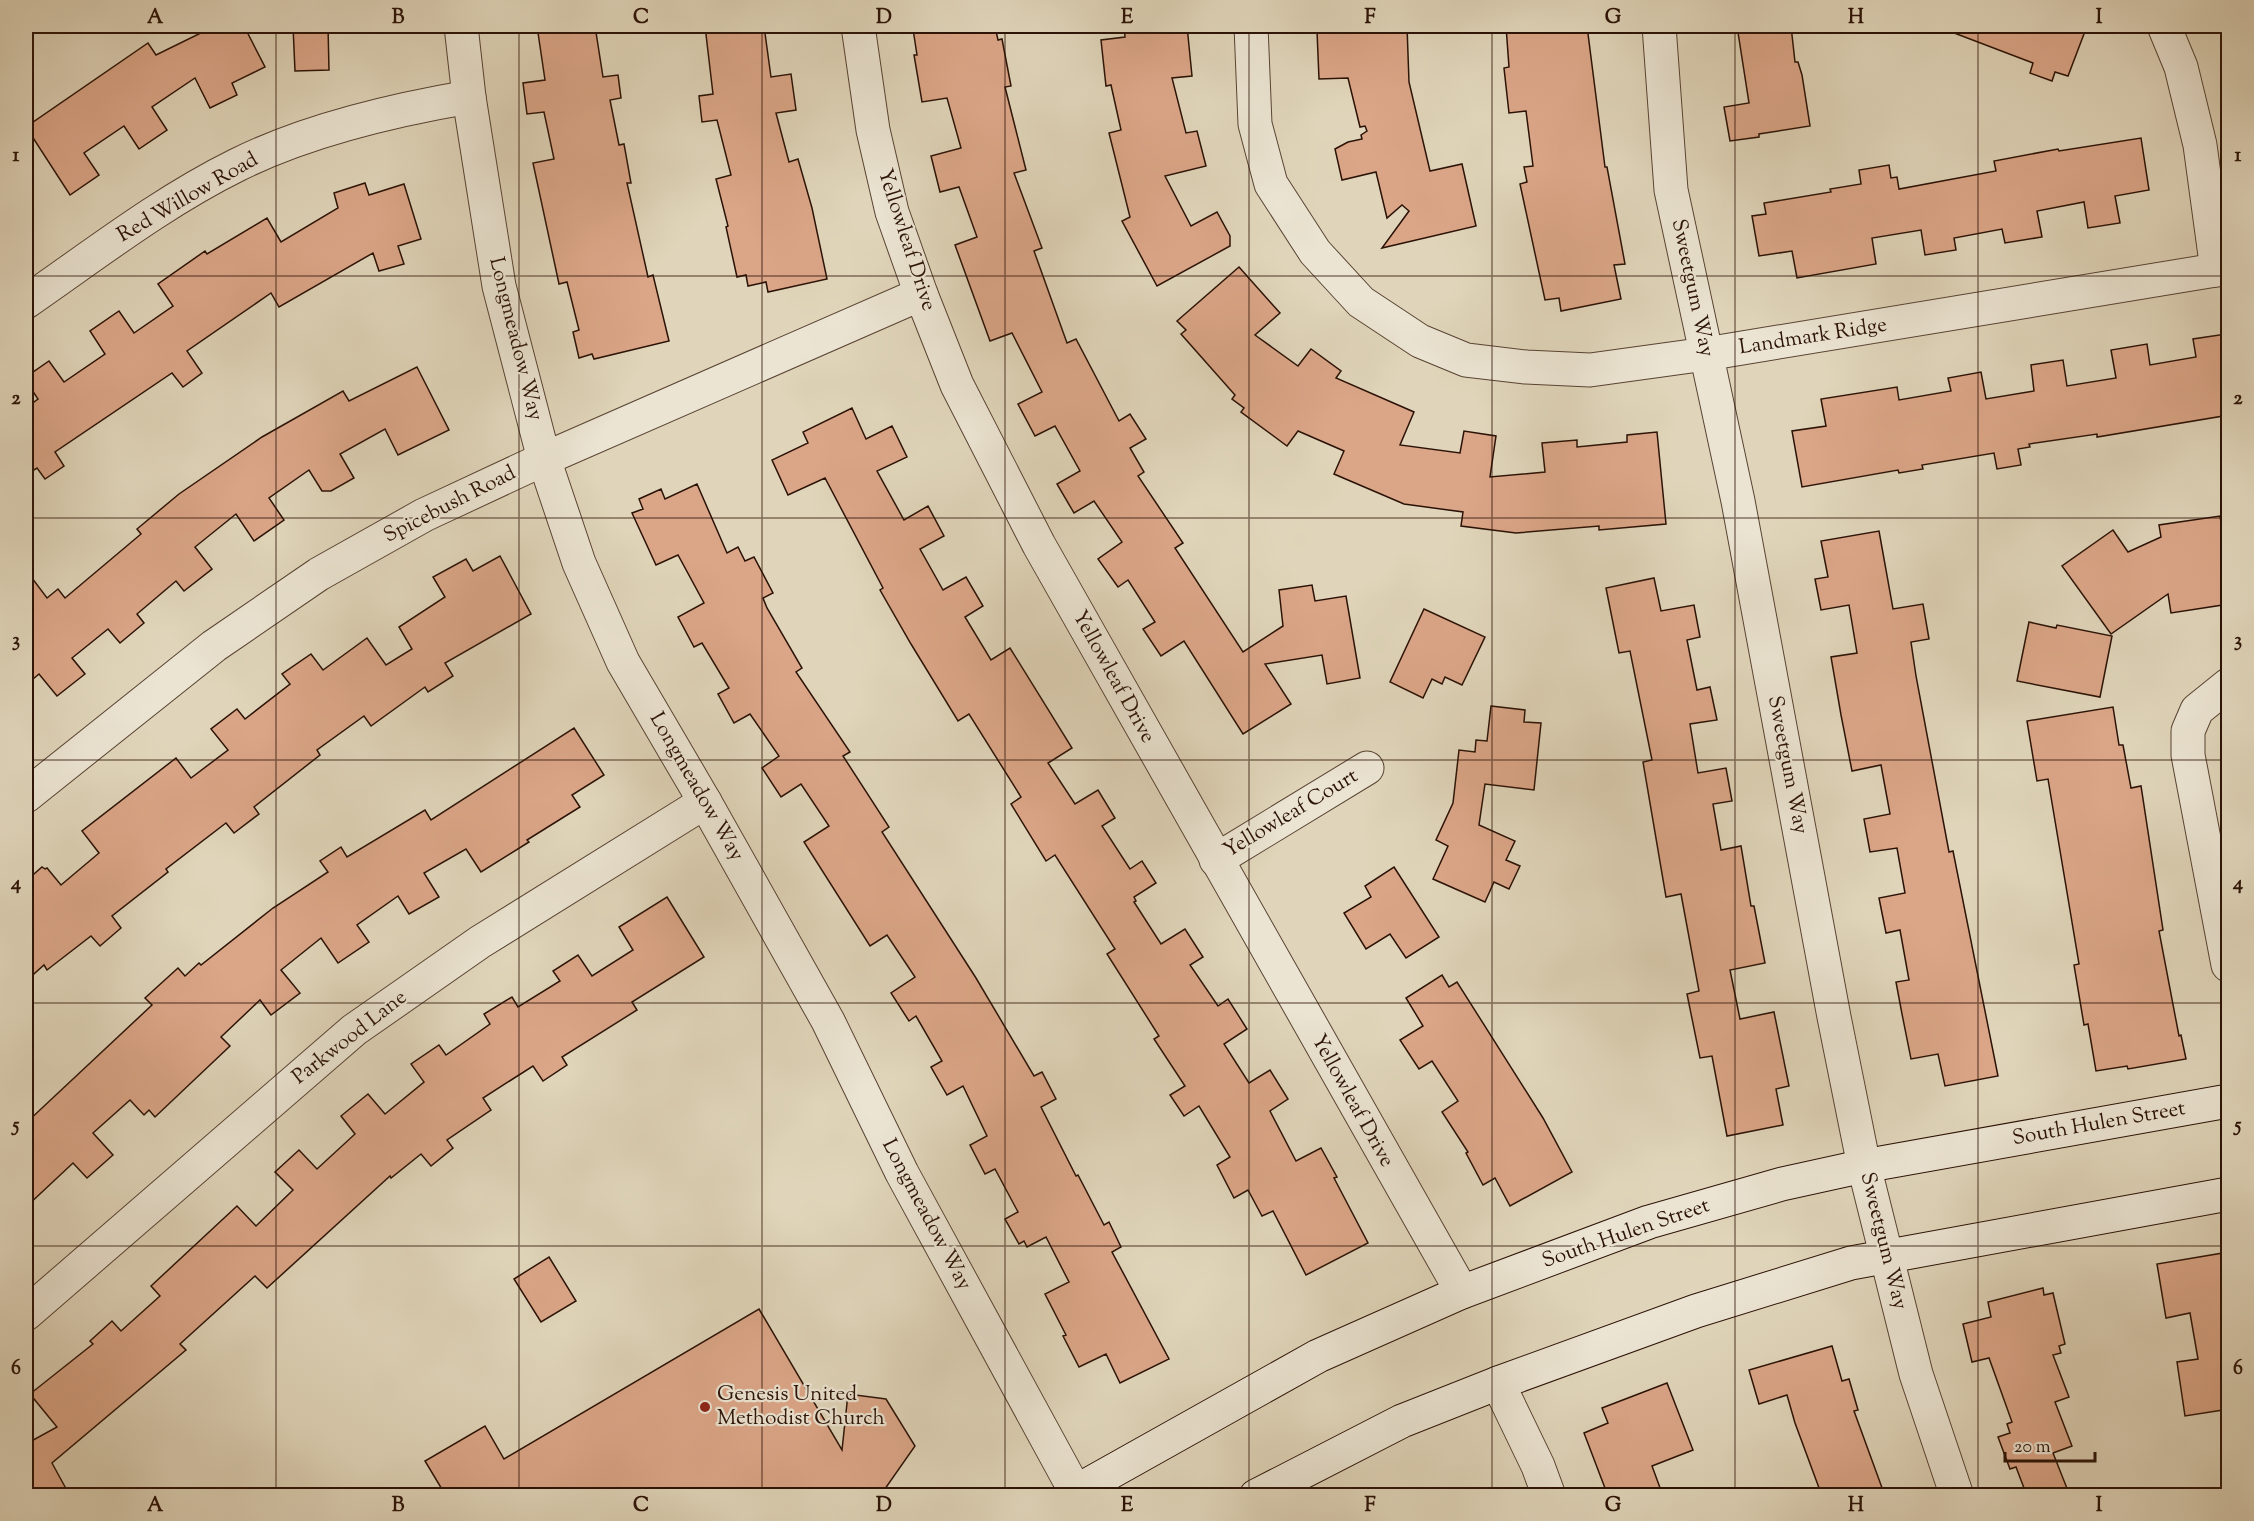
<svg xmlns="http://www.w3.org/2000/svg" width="2254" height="1521" viewBox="0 0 2254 1521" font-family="'Sorts Mill Goudy',serif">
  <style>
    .building { fill: #dba688; stroke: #2b1206; stroke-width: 1.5 }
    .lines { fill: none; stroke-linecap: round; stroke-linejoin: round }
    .minor-casing { stroke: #584333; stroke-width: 35 }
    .secondary-casing { stroke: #2b1206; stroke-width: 35 }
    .minor { stroke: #ebe4d2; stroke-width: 33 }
    .secondary { stroke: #ebe4d2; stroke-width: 33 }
    .grid { fill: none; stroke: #2b1206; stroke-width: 1.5; stroke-opacity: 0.55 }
    .poi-dot { fill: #8f2418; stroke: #ebe4d2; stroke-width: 2 }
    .labels { text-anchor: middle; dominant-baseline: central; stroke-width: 4.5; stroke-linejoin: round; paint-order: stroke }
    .street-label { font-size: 21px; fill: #2b1206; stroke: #ebe4d2 }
    .poi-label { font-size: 21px; fill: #2b1206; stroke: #ebe4d2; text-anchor: start }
    .neatline { fill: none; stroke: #2b1206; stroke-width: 2 }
    .grid-label { font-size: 20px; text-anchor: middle; font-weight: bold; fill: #2b1206 }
  </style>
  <rect width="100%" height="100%" fill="#e0d5ba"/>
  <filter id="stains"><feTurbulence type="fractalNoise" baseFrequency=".00333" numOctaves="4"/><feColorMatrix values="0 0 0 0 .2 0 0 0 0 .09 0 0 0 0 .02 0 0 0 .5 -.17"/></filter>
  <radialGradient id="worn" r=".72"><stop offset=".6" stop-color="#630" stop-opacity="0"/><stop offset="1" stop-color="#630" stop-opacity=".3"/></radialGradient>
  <g class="building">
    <path d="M 215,26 L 244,26 L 265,67 L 232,83 L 237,95 L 210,108 L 195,78 L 152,107 L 167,130 L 139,149 L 124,126 L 84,153 L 99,175 L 70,195 L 26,127 L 148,43 L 156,55 Z"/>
    <path d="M 293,26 L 328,26 L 329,70 L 295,71 Z"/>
    <path d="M 537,26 L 595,26 L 603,77 L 618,75 L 621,98 L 610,100 L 619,145 L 624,144 L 631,183 L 627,183 L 648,277 L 653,275 L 669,341 L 594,359 L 592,354 L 579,358 L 573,332 L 579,330 L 567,282 L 559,284 L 533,163 L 554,159 L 544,112 L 527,114 L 523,83 L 545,80 Z"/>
    <path d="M 705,26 L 764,26 L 771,77 L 791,74 L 796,110 L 776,113 L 789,162 L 798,159 L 812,208 L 827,279 L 768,292 L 766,282 L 748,286 L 746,275 L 737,277 L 726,227 L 728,226 L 716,179 L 731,175 L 717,120 L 702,122 L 699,96 L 713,94 Z"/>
    <path d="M 933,26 L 995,26 L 998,40 L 1002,39 L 1011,86 L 1005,87 L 1026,170 L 1014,173 L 1042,248 L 1034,251 L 1067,343 L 1076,339 L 1119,421 L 1130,414 L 1146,439 L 1130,448 L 1144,472 L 1138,476 L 1183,543 L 1175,548 L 1243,652 L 1283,626 L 1279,590 L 1312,585 L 1315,601 L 1346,596 L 1360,678 L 1327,684 L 1322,655 L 1265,664 L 1291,704 L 1243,734 L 1184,641 L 1161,656 L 1143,629 L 1155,622 L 1128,580 L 1118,587 L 1098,559 L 1122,542 L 1094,501 L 1074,513 L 1057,484 L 1080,471 L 1055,426 L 1035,436 L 1018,404 L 1042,392 L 1012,333 L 990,341 L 955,245 L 977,237 L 959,187 L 940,192 L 931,156 L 961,148 L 947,98 L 922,102 L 914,55 L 917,55 L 913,29 Z"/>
    <path d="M 1124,26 L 1187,26 L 1192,76 L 1172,78 L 1186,133 L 1197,131 L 1206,166 L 1165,176 L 1191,226 L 1217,212 L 1230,236 L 1230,246 L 1157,286 L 1122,221 L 1130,217 L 1109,133 L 1121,130 L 1111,85 L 1106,86 L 1101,40 L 1125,37 Z"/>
    <path d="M 1319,26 L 1407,26 L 1409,82 L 1430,171 L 1462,164 L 1476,226 L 1382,248 L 1409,211 L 1402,205 L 1387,218 L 1376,172 L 1342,180 L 1335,149 L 1348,142 L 1362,139 L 1361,135 L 1367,131 L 1365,126 L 1360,127 L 1348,78 L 1319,79 L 1317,31 L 1320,31 Z"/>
    <path d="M 1506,26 L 1587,26 L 1605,167 L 1607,167 L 1625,264 L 1614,265 L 1621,299 L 1561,311 L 1559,298 L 1545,300 L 1520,184 L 1527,182 L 1524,167 L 1533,166 L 1526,111 L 1509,113 L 1504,68 L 1509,67 Z"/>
    <path d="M 1737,26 L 1791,26 L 1795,62 L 1798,62 L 1802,75 L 1810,126 L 1759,134 L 1759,137 L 1730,141 L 1724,107 L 1749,103 Z"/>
    <path d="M 1941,26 L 2087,26 L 2068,76 L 2055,72 L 2052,81 L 2030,73 L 2033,63 L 1941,28 Z"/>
    <path d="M 2141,138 L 2149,190 L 2115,196 L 2120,223 L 2088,228 L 2084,202 L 2037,211 L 2042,237 L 2005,243 L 2002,229 L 1954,238 L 1956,250 L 1925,255 L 1921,230 L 1872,238 L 1876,264 L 1797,278 L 1792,251 L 1759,256 L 1752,216 L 1766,214 L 1764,203 L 1831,192 L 1830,189 L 1861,184 L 1859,170 L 1889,165 L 1891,178 L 1897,177 L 1899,189 L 1996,171 L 1994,161 L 2058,149 L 2059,151 Z"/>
    <path d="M 365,183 L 369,195 L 404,184 L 421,239 L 398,246 L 404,264 L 379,271 L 373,253 L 279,307 L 271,293 L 187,351 L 202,373 L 183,387 L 172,373 L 55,452 L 64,466 L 45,479 L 37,468 L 26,475 L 26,408 L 38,399 L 26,381 L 26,377 L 49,361 L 64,382 L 105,354 L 90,331 L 119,311 L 134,333 L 173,306 L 158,284 L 205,251 L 207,254 L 267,218 L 281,242 L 338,208 L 334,193 Z"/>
    <path d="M 1239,267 L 1280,313 L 1255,335 L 1298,366 L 1311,349 L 1341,371 L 1336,378 L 1414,412 L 1400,445 L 1460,453 L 1464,431 L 1496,436 L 1490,477 L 1545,472 L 1542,443 L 1577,440 L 1577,447 L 1627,442 L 1627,435 L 1657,432 L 1666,524 L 1599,530 L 1599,526 L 1516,533 L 1461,526 L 1463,512 L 1404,504 L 1334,474 L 1344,451 L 1298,431 L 1287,446 L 1241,412 L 1244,408 L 1232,399 L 1235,395 L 1181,334 L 1186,330 L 1177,321 Z"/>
    <path d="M 2226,334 L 2229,349 L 2229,415 L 2097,437 L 2097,434 L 2029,444 L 2030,447 L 2018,449 L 2021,465 L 1997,469 L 1994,453 L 1922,465 L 1923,469 L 1899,473 L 1898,470 L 1802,487 L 1792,431 L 1826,426 L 1821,399 L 1897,387 L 1899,400 L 1951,391 L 1948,378 L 1981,372 L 1986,399 L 2034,391 L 2031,365 L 2063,360 L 2067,386 L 2116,378 L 2111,350 L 2147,344 L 2150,365 L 2196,357 L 2193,339 Z"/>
    <path d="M 417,367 L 449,430 L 398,455 L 385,429 L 340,454 L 354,478 L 331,491 L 322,491 L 309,470 L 269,498 L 284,520 L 254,541 L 236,514 L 195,547 L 212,569 L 184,591 L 176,581 L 137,614 L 144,623 L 120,643 L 108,629 L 72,658 L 85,674 L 57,696 L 39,674 L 26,685 L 26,570 L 47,598 L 58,589 L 65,598 L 141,534 L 137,529 L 179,494 L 262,437 L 343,391 L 349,401 Z"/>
    <path d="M 852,408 L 866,439 L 892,426 L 907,457 L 877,471 L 904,520 L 928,506 L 944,536 L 920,549 L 943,590 L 966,577 L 983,606 L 965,617 L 991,660 L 1010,648 L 1072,748 L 1048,763 L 1075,804 L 1098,790 L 1115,818 L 1102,826 L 1130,869 L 1142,861 L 1156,883 L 1134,897 L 1136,901 L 1134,902 L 1161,944 L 1185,929 L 1203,957 L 1190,965 L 1218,1006 L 1228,999 L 1247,1029 L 1224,1044 L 1249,1083 L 1270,1070 L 1288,1099 L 1270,1111 L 1296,1161 L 1321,1148 L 1337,1177 L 1334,1178 L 1368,1243 L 1306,1275 L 1273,1211 L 1262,1216 L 1248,1190 L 1234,1198 L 1217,1165 L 1230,1157 L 1199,1106 L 1184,1116 L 1170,1095 L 1185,1086 L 1154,1039 L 1159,1036 L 1107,954 L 1115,949 L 1055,855 L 1046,861 L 1011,804 L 1021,797 L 969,714 L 958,721 L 911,644 L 880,590 L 883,588 L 825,478 L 788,495 L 772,460 L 808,443 L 803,432 Z"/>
    <path d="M 697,484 L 727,553 L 738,547 L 745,561 L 754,557 L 773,593 L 763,598 L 767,608 L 802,668 L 796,672 L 850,752 L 843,756 L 889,827 L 882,832 L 976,978 L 1034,1076 L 1042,1072 L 1056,1099 L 1041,1107 L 1076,1176 L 1078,1175 L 1104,1225 L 1109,1222 L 1121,1247 L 1112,1252 L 1169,1359 L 1120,1383 L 1106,1354 L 1079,1367 L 1063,1336 L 1066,1335 L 1045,1294 L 1069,1282 L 1046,1237 L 1027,1247 L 1024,1241 L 1019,1244 L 1005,1219 L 1018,1212 L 995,1169 L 985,1174 L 970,1145 L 987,1136 L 963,1086 L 947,1095 L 931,1067 L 942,1061 L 916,1016 L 909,1021 L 891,993 L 915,977 L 887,935 L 870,946 L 804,842 L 829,826 L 801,784 L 781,797 L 762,768 L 779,756 L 750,714 L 734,723 L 718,694 L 729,688 L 702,643 L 694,647 L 678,617 L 704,603 L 678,555 L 656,565 L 632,513 L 643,509 L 639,499 L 661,489 L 665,499 Z"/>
    <path d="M 2220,516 L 2223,535 L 2226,535 L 2229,548 L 2229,604 L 2171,613 L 2168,594 L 2111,634 L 2062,566 L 2113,530 L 2128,552 L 2161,537 L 2159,525 Z"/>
    <path d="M 1879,531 L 1893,609 L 1923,604 L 1929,639 L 1911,642 L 1916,676 L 1949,852 L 1953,851 L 1998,1076 L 1945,1086 L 1938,1054 L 1911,1059 L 1902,1014 L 1896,982 L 1909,980 L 1900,930 L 1886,933 L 1879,898 L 1905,893 L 1897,848 L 1870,852 L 1864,819 L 1890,814 L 1881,765 L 1852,771 L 1841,715 L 1831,657 L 1857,653 L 1849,605 L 1821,610 L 1815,579 L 1828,577 L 1821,541 Z"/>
    <path d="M 500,556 L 531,614 L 445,663 L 453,676 L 428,692 L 425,687 L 371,726 L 364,716 L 317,750 L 320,755 L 254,807 L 259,814 L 234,833 L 226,823 L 166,869 L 168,872 L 112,916 L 121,928 L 100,946 L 91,936 L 47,970 L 44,965 L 26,981 L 26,881 L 42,867 L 45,869 L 47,868 L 61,885 L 99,853 L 82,831 L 176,758 L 191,778 L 228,750 L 211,729 L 237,709 L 245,719 L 290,684 L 282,674 L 311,654 L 323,670 L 367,638 L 386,665 L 412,649 L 399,627 L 445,597 L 433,577 L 466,559 L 473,571 Z"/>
    <path d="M 1654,578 L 1661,611 L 1694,605 L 1700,637 L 1687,640 L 1697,690 L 1710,687 L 1717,720 L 1690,724 L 1698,773 L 1726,768 L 1732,801 L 1713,804 L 1721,850 L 1741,846 L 1751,906 L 1754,906 L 1765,963 L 1730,970 L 1740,1019 L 1774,1012 L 1789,1086 L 1776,1089 L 1783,1125 L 1727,1136 L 1712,1056 L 1700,1058 L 1687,994 L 1699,991 L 1681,894 L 1666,897 L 1643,762 L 1652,760 L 1630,651 L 1619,653 L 1606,588 Z"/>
    <path d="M 1424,609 L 1485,637 L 1462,685 L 1445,677 L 1442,684 L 1432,679 L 1423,698 L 1390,682 Z"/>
    <path d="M 2029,622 L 2056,628 L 2057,625 L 2112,636 L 2100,697 L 2017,681 Z"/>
    <path d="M 1491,706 L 1525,710 L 1524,722 L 1541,723 L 1534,790 L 1485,784 L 1479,825 L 1515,841 L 1506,860 L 1520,866 L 1509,889 L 1494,882 L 1485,902 L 1433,879 L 1448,846 L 1436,840 L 1453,803 L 1459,750 L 1475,752 L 1476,740 L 1487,741 Z"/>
    <path d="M 2113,707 L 2119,745 L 2123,745 L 2131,788 L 2141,786 L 2163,930 L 2159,931 L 2179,1036 L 2181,1035 L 2186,1059 L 2128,1069 L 2127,1066 L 2096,1071 L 2088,1024 L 2084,1025 L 2074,965 L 2079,964 L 2048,779 L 2037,781 L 2027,721 Z"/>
    <path d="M 574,728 L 604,775 L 572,795 L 580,807 L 527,840 L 529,842 L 481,872 L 466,849 L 424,873 L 439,897 L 409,914 L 398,896 L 357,925 L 369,942 L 338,963 L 321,938 L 281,970 L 300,993 L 271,1015 L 260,1000 L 221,1037 L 230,1046 L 155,1117 L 149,1110 L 144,1115 L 130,1100 L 93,1133 L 113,1155 L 87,1178 L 73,1163 L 26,1207 L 26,1123 L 152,1005 L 145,998 L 178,968 L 185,976 L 199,963 L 201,965 L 273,908 L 328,872 L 320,861 L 341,847 L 347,857 L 425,810 L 431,820 Z"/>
    <path d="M 1394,867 L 1439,937 L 1406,958 L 1390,934 L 1366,949 L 1344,913 L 1371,897 L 1365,886 Z"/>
    <path d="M 667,897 L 704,957 L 632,1002 L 637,1010 L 562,1057 L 567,1065 L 543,1081 L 533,1066 L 483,1098 L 491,1110 L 447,1140 L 453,1148 L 431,1166 L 421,1154 L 391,1178 L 390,1176 L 267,1288 L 255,1276 L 180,1344 L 186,1350 L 52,1463 L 70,1496 L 26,1496 L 26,1444 L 57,1427 L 30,1394 L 93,1344 L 90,1341 L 112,1321 L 121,1331 L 160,1296 L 151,1286 L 237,1206 L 256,1226 L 293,1190 L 275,1172 L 299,1150 L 317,1169 L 355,1134 L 341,1116 L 368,1094 L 385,1114 L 424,1082 L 411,1064 L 439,1045 L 446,1055 L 490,1024 L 484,1014 L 512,997 L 518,1007 L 560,981 L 553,971 L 578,955 L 592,976 L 633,950 L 619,927 Z"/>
    <path d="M 1442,975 L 1449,987 L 1457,982 L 1543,1118 L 1572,1172 L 1510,1206 L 1495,1178 L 1483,1185 L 1466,1153 L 1468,1152 L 1442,1112 L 1458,1101 L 1432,1061 L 1419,1069 L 1400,1040 L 1423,1026 L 1406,998 Z"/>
    <path d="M 2229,1252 L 2229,1409 L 2185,1416 L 2177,1362 L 2198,1359 L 2190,1313 L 2166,1318 L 2157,1264 Z"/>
    <path d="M 549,1257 L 576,1301 L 541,1322 L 514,1279 Z"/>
    <path d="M 2043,1288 L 2044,1295 L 2053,1293 L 2065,1344 L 2059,1346 L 2061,1353 L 2053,1355 L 2069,1397 L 2055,1402 L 2072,1446 L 2053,1453 L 2070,1496 L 2027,1496 L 2016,1467 L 2010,1469 L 1998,1437 L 2010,1433 L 2007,1424 L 2012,1422 L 1989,1358 L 1972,1362 L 1963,1324 L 1991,1317 L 1988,1302 Z"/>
    <path d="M 759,1309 L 842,1450 L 848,1394 L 886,1399 L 915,1446 L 880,1496 L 446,1496 L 425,1461 L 485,1426 L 504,1459 Z"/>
    <path d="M 1832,1346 L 1842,1381 L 1849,1379 L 1858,1410 L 1854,1411 L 1885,1496 L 1822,1496 L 1795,1423 L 1787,1395 L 1759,1404 L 1749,1370 Z"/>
    <path d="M 1667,1383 L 1693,1450 L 1652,1466 L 1663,1496 L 1608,1496 L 1584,1433 L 1608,1423 L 1602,1408 Z"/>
  </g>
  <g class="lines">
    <defs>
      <g id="minor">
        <path d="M 461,26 L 469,97 L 499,286 L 544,459 L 579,563 L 623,662 L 705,802 L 828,1021 L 902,1173 L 1078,1496"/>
        <path d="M 858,26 L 873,130 L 892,212 L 921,294 L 957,385 L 1039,545 L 1462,1292"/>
        <path d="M 1251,26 L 1255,124 L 1271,184 L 1315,252 L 1361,302 L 1420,341 L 1466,360 L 1526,367 L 1590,370 L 1706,354 L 2228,268"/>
        <path d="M 1659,26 L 1671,190 L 1738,501 L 1834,1017 L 1864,1166 L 1916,1374 L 1957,1496"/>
        <path d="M 2164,26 L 2181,67 L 2200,145 L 2217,270"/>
        <path d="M 26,302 C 94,255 162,202 237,165 C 305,131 393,110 469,97"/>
        <path d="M 2228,685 L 2197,710 L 2188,731 L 2188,755 L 2228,965"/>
        <path d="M 26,796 L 214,646 L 319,574 L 424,515 L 544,459 L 921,294"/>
        <path d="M 1216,860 L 1367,768"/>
        <path d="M 26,1314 L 354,1030 L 480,942 L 705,802"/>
        <path d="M 1498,1383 L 1538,1466 L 1549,1496"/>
      </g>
      <g id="secondary">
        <path d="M 1068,1496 L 1318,1356 L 1462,1292 L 1649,1222 L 1782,1184 L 1864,1166 L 2228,1101"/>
        <path d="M 1256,1496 L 1402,1421 L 1498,1383 L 1696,1311 L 1851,1263 L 2228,1194"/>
      </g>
    </defs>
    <use href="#minor" class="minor-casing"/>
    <use href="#secondary" class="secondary-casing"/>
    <use href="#minor" class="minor"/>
    <use href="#secondary" class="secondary"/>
  </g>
  <path class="grid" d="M 276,26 L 276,1496M 519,26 L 519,1496M 762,26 L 762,1496M 1005,26 L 1005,1496M 1249,26 L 1249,1496M 1492,26 L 1492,1496M 1735,26 L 1735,1496M 1978,26 L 1978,1496M 26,276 L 2228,276M 26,518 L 2228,518M 26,760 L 2228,760M 26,1003 L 2228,1003M 26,1246 L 2228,1246"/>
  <circle class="poi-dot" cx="705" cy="1407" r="6"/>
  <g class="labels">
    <g class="street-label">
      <text transform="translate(188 198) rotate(-30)">Red Willow Road</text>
      <text transform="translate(906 240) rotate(72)">Yellowleaf Drive</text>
      <text transform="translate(1692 288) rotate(78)">Sweetgum Way</text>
      <text transform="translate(1813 337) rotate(-9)">Landmark Ridge</text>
      <text transform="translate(515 339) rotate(76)">Longmeadow Way</text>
      <text transform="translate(450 505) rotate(-27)">Spicebush Road</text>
      <text transform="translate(1113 677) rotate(61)">Yellowleaf Drive</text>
      <text transform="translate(1787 765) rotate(79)">Sweetgum Way</text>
      <text transform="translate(696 787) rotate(60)">Longmeadow Way</text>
      <text transform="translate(1291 814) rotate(-31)">Yellowleaf Court</text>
      <text transform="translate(350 1038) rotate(-38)">Parkwood Lane</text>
      <text transform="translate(1352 1101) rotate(61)">Yellowleaf Drive</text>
      <text transform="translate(2099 1124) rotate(-10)">South Hulen Street</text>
      <text transform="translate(926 1215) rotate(62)">Longmeadow Way</text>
      <text transform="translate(1626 1234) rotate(-19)">South Hulen Street</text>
      <text transform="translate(1883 1241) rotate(76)">Sweetgum Way</text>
    </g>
    <g class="poi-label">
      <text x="717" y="1395">Genesis United<tspan x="717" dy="24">Methodist Church</tspan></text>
    </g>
  </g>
  <rect width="2254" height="1521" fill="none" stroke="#e0d5ba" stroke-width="66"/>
  <path d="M2005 1452v9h90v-9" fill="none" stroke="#2b1206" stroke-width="3"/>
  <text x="2014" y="1452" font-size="18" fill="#2b1206" stroke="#ebe4d2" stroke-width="4.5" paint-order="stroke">20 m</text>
  <rect x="33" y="33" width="2188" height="1455" class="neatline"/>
  <g class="grid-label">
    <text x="155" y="23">A</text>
    <text x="398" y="23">B</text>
    <text x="641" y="23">C</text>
    <text x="884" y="23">D</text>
    <text x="1127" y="23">E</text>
    <text x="1370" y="23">F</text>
    <text x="1613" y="23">G</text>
    <text x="1856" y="23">H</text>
    <text x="2099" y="23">I</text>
    <text x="16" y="161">1</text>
    <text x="2238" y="161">1</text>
    <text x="16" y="404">2</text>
    <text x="2238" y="404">2</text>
    <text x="16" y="646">3</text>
    <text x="2238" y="646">3</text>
    <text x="16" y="889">4</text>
    <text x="2238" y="889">4</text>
    <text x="16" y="1131">5</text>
    <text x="2238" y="1131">5</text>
    <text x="16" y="1374">6</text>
    <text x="2238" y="1374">6</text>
    <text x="155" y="1511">A</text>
    <text x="398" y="1511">B</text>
    <text x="641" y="1511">C</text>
    <text x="884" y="1511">D</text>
    <text x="1127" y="1511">E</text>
    <text x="1370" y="1511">F</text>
    <text x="1613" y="1511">G</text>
    <text x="1856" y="1511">H</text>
    <text x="2099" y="1511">I</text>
  </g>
  <rect width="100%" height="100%" filter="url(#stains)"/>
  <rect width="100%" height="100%" fill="url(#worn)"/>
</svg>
